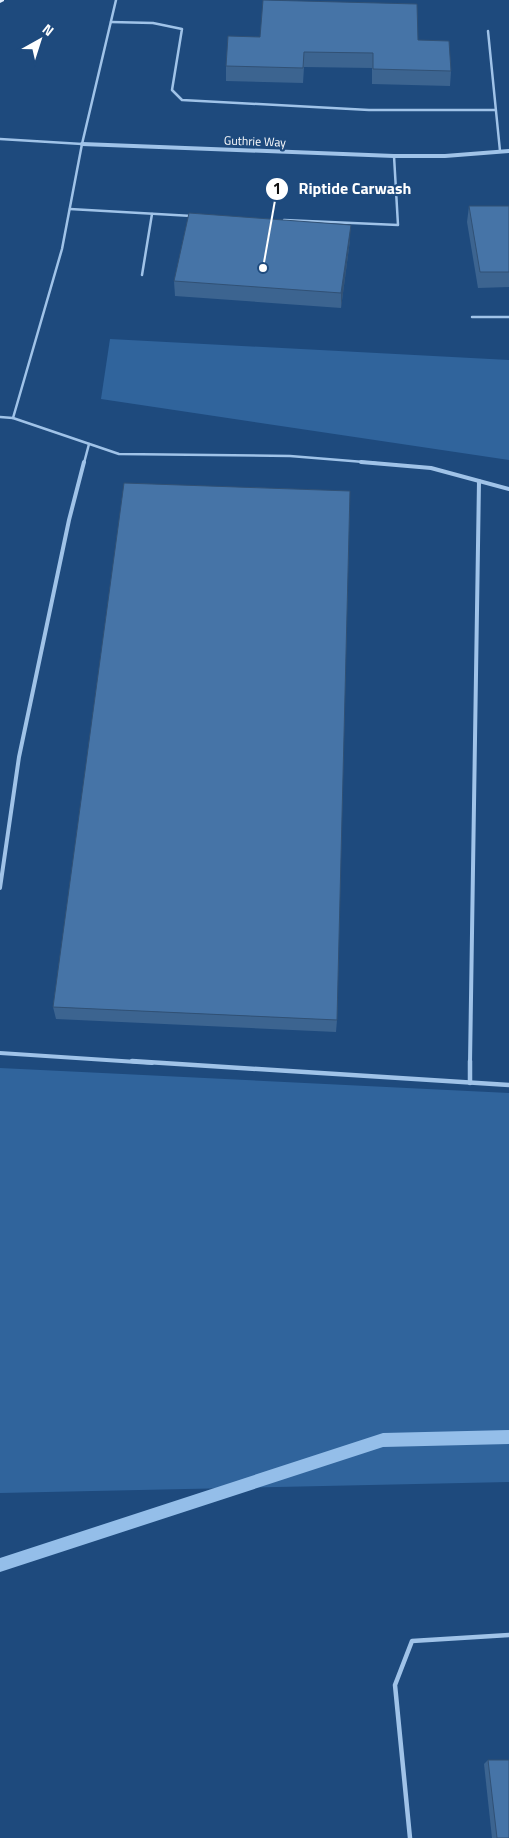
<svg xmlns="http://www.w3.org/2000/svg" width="509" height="1838" viewBox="0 0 509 1838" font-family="'Titillium Web',sans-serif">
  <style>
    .green { fill: #30649c }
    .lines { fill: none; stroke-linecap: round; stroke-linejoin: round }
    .stream { fill: #94bee9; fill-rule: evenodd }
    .service-far2 { stroke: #a0c3e8; stroke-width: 2.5 }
    .service-far1 { stroke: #a0c3e8; stroke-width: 4 }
    .service { stroke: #a0c3e8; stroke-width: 4.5 }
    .minor { stroke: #a0c3e8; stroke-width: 4 }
    .primary { fill: #e2eefe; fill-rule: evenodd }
    .wall { fill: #3c6490 }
    .shaded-wall { fill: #315175 }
    .building { fill: #4674a7; stroke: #315175 }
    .labels { text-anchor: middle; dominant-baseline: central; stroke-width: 4.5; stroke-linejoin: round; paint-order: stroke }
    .far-street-label { font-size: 12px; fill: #fff; stroke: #1e4a7d }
    .leader { fill: none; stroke: #fff; stroke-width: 2 }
    .callout-dot { fill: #fff; stroke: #1e4a7d; stroke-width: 2 }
    .mark-label { font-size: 15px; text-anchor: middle; font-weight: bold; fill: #111 }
    .callout-label { font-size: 16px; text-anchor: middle; font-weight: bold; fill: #fff; stroke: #1e4a7d; stroke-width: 4.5; stroke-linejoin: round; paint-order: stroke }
  </style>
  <rect width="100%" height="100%" fill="#1e4a7d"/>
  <g class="green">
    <path d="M 110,339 L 509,360 L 509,460 L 101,399 Z"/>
    <path d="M 0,1068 L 509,1093 L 509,1482 L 0,1493 Z"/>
  </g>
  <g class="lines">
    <path class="stream" d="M 509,1430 L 509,1444 L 383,1447 L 0,1572 L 0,1558 L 383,1433 Z"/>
    <g class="service-far2">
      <path d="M 111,22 L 153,23 L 182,29 L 172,90 L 182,100 L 369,110 L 495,110"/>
      <path d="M 488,31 L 500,151"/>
      <path d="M 0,139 L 82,144"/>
      <path d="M 70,209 L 192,216"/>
      <path d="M 284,220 L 398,225 L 394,156"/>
      <path d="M 142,275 L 152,214"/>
      <path d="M 472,317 L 509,317"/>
      <path d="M 0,417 L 13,418 L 119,454 L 290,456 L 376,463"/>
      <path d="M 13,418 L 62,249 L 82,144 L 116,0"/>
      <path d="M 84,463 L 89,444"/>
    </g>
    <g class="service-far1">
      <path d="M 361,462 L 431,468 L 509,489"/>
      <path d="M 0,888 L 19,757 L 69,520 L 84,462"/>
      <path d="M 0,1053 L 152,1063"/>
      <path d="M 470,1063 L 479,481"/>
    </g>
    <g class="service">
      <path d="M 132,1061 L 509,1085"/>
      <path d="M 470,1083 L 470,1061"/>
      <path d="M 410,1838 L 395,1685 L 412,1641 L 509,1635"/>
    </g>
    <path class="minor" d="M 82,144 L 394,156 L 445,156 L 509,151"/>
    <path class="primary" d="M 0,0 L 4,0 L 4,1 L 0,3 Z"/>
  </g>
  <g class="wall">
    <path d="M 260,37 L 418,40 L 451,71 L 450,86 L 372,84 L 372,68 L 304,67 L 303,83 L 226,81 L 226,66 Z"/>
    <path d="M 469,206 L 509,206 L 509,287 L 478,288 L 467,222 Z"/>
    <path d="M 350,240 L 341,308 L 175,296 L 174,281 Z"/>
    <path d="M 53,1007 L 337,1020 L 336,1032 L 56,1019 Z"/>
    <path d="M 488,1760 L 509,1838 L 492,1838 L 484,1764 Z"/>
  </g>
  <path class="shaded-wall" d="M 351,225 L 350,240 L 341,308 L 341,293 Z"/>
  <g class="building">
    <path d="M 263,0 L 417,4 L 418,40 L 449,41 L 451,71 L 373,69 L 373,53 L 304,52 L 303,68 L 226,66 L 228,36 L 260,37 Z"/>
    <path d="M 469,206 L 509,206 L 509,272 L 480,272 Z"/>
    <path d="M 189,213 L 351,225 L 341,293 L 174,281 Z"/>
    <path d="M 124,483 L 350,491 L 337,1020 L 53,1007 Z"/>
    <path d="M 488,1760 L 509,1760 L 509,1838 L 497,1838 Z"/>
  </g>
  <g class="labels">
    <g class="far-street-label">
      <text transform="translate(255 141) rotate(2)">Guthrie Way</text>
    </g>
  </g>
  <path class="leader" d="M263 268L277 189"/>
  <g class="callout-dot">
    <circle cx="263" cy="268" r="5"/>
    <circle cx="277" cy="189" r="12"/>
  </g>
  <g class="mark-label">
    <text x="277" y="194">1</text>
  </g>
  <g class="callout-label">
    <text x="355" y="194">Riptide Carwash</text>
  </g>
  <g transform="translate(40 40) rotate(39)" stroke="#1e4a7d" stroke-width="4" paint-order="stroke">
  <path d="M0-4L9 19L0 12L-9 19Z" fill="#ffffff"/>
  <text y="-8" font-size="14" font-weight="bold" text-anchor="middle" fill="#ffffff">N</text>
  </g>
</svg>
